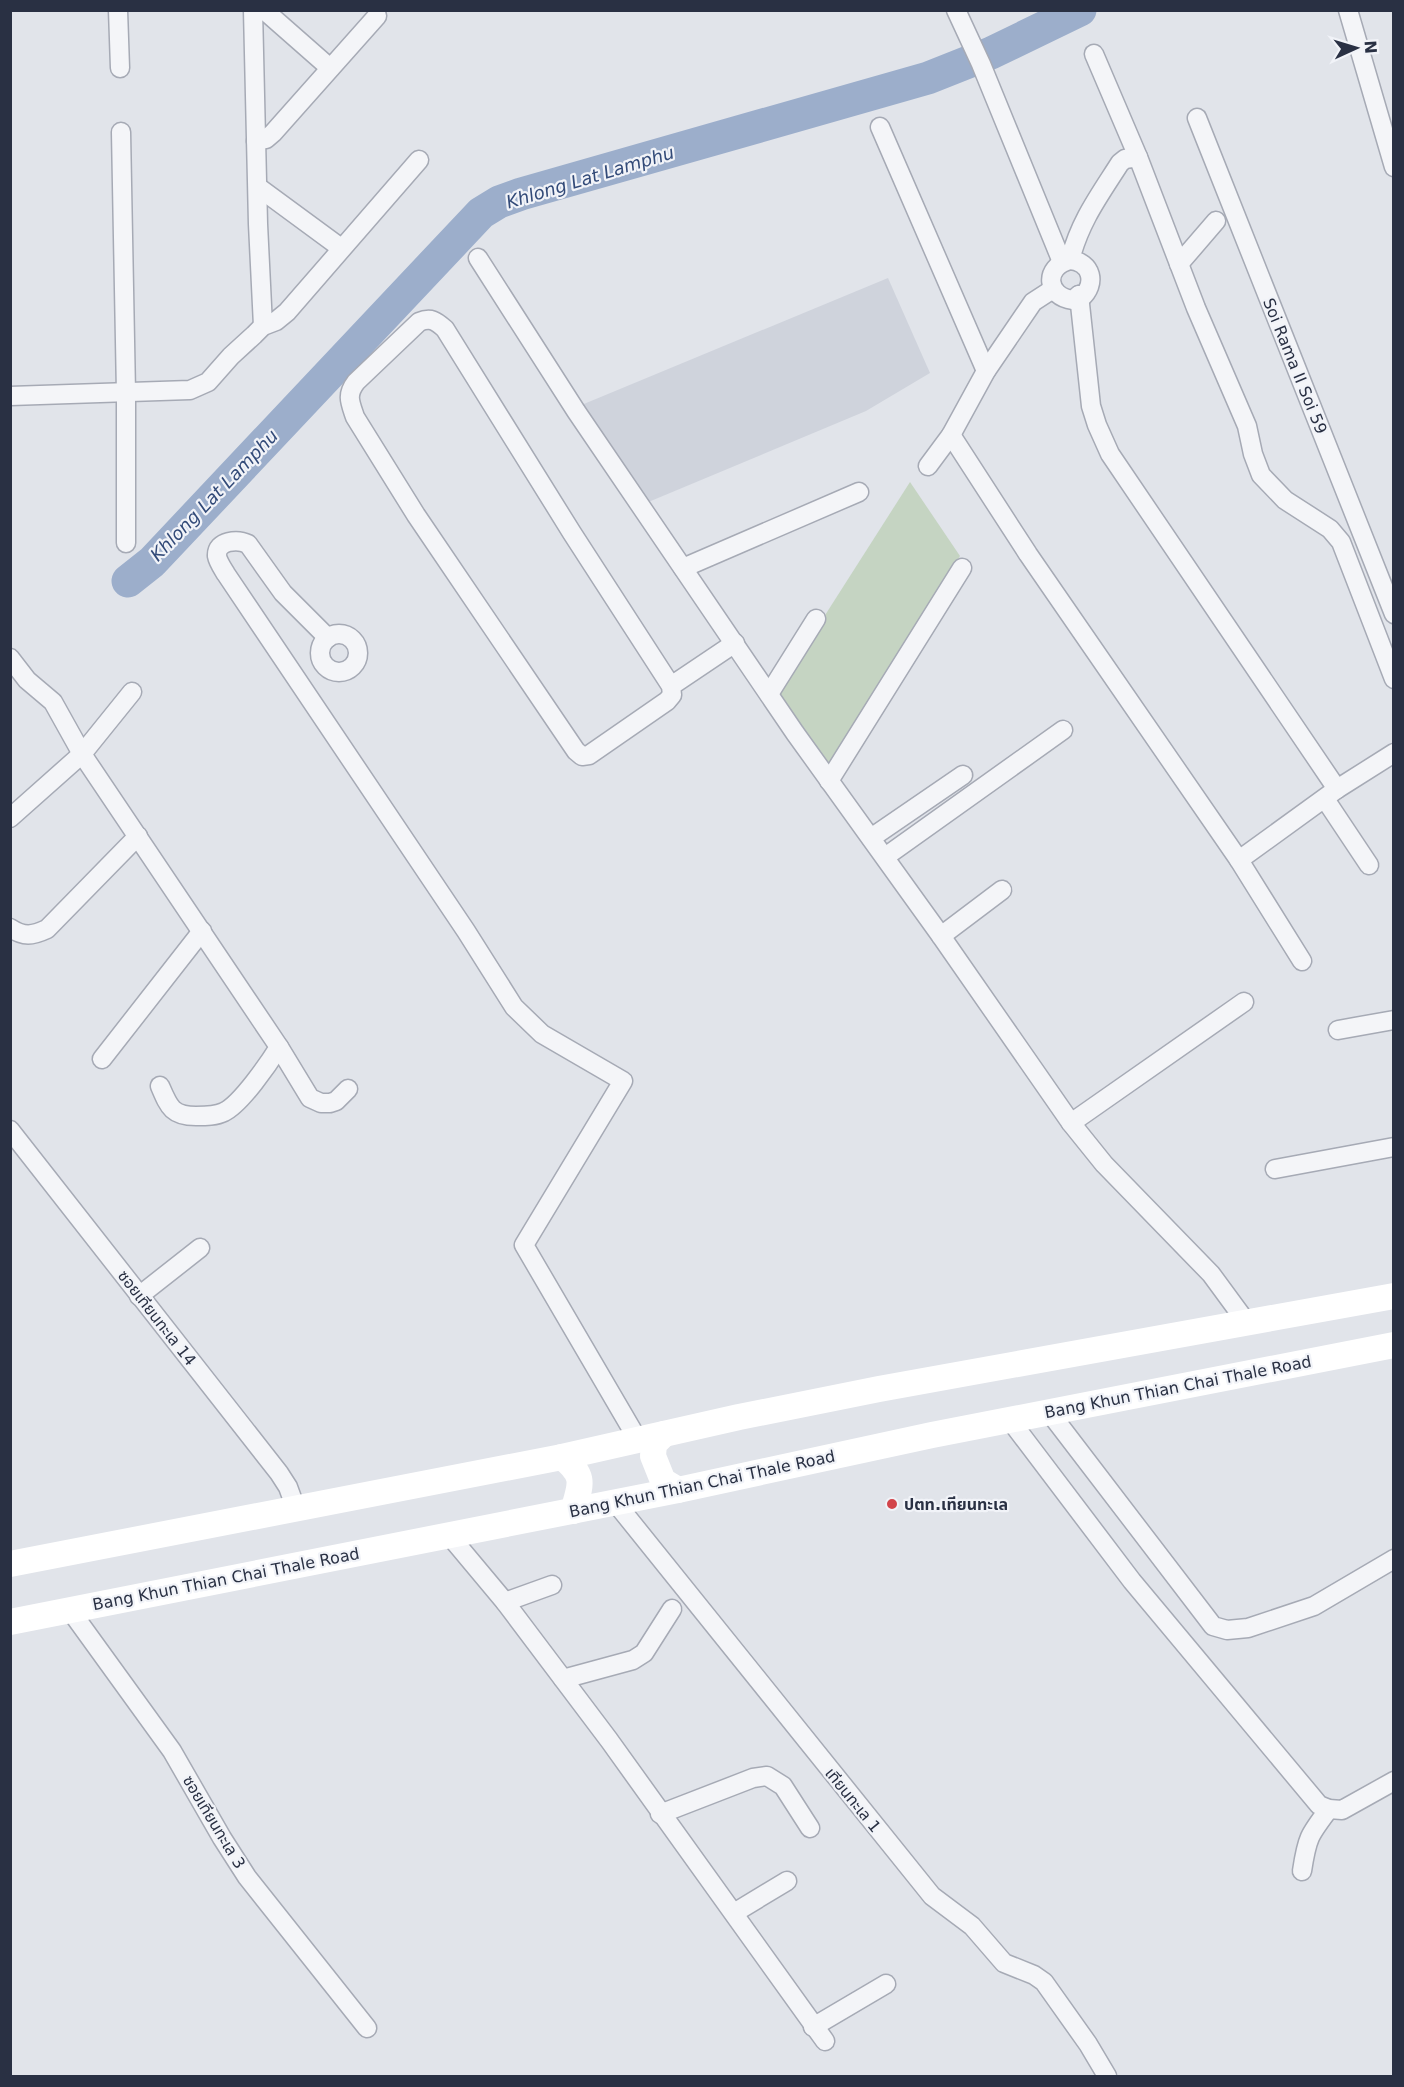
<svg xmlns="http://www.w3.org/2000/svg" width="1404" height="2087" viewBox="0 0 1404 2087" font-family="'DejaVu Sans','Noto Sans Thai',sans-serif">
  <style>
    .built { fill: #cfd3dc }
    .green { fill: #c5d4c2 }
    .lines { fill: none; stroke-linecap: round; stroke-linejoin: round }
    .river { stroke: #9caecb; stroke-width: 33 }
    .minor-casing { stroke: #a6aab5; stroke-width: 21 }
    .minor { stroke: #f4f5f8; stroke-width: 18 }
    .secondary { stroke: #fff; stroke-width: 26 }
    .poi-dot { fill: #d2444a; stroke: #f1f3f8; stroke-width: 2 }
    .labels { text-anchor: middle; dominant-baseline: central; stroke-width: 4.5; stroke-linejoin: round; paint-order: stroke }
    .street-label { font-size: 16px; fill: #293043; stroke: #f1f3f8 }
    .poi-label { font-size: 16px; font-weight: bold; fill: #293043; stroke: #f1f3f8; text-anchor: start }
    .water-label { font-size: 18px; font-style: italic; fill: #324a78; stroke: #f1f3f8 }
  </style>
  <rect width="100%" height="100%" fill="#e1e4ea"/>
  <path class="built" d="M 888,278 L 930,373 L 866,411 L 646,503 L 579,406 Z"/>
  <path class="green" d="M 910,482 L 960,556 L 828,765 L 776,692 Z"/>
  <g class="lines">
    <path class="river" d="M 128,581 L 152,562 L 481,213 L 499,202 L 521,194 L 928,78 L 991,53 L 1080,10"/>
    <defs>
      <g id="minor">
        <path d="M 118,10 L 120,68"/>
        <path d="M 253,10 L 258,224 L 263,326"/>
        <path d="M 264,10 L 330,68"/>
        <path d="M 956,10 L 981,64 L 1062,262"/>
        <path d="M 1348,10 L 1394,167"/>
        <path d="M 1094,54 L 1138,157"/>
        <path d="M 1197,118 L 1394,614"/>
        <path d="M 880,127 L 986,371"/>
        <path d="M 121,132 L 126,393 L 126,543"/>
        <path d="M 256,141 L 266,139 L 273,133 L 377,16"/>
        <path d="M 258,187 L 341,248"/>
        <path d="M 478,258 L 576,411 L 795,733 L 941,936 L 1071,1123 L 1104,1164 L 1211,1274 L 1247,1323"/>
        <path d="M 1070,260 C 1080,221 1099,196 1120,163 L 1125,159 L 1138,157 L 1196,308 L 1247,426 L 1253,454 L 1261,475 L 1285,500 L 1330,529 L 1341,542 L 1394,679"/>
        <path d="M 1070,260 C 1092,262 1097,284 1081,298 L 1079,295 L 1073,300 C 1046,297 1043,267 1070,260 Z"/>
        <path d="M 1179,264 L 1216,221"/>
        <path d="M 1079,295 L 1091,406 L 1097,425 L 1110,454 L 1337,789"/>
        <path d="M 10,396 L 190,390 L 208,382 L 231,356 L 254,335 L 263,326 L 276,321 L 287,312 L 419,160"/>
        <path d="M 951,435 L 1028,554 L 1239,860 L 1302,961"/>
        <path d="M 928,466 L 951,435 L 986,371 L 1033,302 L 1053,289"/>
        <path d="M 683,568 L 859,492"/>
        <circle cx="339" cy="653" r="19"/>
        <path d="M 328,638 L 283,593 L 248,544 C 238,539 216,540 217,556 C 218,562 223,569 226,574 L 466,931 L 514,1007 L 542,1034 L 623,1081 L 524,1245 L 638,1440"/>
        <path d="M 10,658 L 27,680 L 53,702 L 82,754 L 279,1047 C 269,1063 241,1104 224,1112 C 216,1116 206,1116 196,1116 C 172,1116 169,1107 160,1086"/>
        <path d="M 671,686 L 572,533 L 445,329 C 436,321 431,317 419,322 L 356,382 C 346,395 350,402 355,417 L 416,515 L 576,751 L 582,756 L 589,755 L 667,701 L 672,695 L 671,686 L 735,643"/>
        <path d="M 769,694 L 816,619"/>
        <path d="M 829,781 L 962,568"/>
        <path d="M 1325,799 L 1369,865"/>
        <path d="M 10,818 L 82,754 L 132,692"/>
        <path d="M 871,838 L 963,775"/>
        <path d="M 885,857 L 1063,730"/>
        <path d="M 1239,860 L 1337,789 L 1394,753"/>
        <path d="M 10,928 C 24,937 32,936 47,929 L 138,836"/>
        <path d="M 941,936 L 1002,890"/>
        <path d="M 1338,1030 L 1394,1020"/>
        <path d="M 279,1047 L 310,1098 L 321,1103 L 330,1103 L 336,1101 L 348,1089"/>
        <path d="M 102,1059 L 202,931"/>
        <path d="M 1071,1123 L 1244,1002"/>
        <path d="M 10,1130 L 279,1473 L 288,1487 L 296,1509"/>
        <path d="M 1275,1169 L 1394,1147"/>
        <path d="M 139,1296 L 200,1248"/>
        <path d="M 1050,1413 L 1213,1626 L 1227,1630 L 1248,1628 L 1314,1606 L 1394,1559"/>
        <path d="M 1010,1420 L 1132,1581 L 1319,1805 L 1329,1809 L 1342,1810 L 1394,1781"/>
        <path d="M 615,1502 L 932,1896 L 972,1926 L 1004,1963 L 1034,1975 L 1044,1982 L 1088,2044 L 1107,2076"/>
        <path d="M 449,1535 L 505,1602 L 609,1740 L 825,2041"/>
        <path d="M 505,1602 L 552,1585"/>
        <path d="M 70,1610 L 172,1751 L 222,1838 L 247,1877 L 367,2028"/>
        <path d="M 563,1679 L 633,1660 L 644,1653 L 672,1609"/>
        <path d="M 660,1814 L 753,1778 L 767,1776 L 783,1786 L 810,1828"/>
        <path d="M 1302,1871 C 1307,1838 1309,1835 1329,1809"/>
        <path d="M 734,1913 L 787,1881"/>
        <path d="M 813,2027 L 886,1984"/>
      </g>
    </defs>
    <use href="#minor" class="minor-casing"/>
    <use href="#minor" class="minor"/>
    <g class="secondary">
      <path d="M 664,1434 L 654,1444 L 653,1456 L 663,1481 L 678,1490"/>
      <path d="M 562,1457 C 586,1476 581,1484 573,1511"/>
      <path d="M 10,1564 L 562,1457 L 739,1417 L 879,1389 L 1394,1296"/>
      <path d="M 10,1622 L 678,1490 L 932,1435 L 1394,1345"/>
    </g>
  </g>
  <circle class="poi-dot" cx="892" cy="1504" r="6"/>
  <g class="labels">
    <g class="street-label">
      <text transform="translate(1295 366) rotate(68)">Soi Rama II Soi 59</text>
      <text transform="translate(157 1318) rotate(52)">ซอยเทียนทะเล 14</text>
      <text transform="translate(1178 1387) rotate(-11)">Bang Khun Thian Chai Thale Road</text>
      <text transform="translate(702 1484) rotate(-12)">Bang Khun Thian Chai Thale Road</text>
      <text transform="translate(226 1579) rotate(-11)">Bang Khun Thian Chai Thale Road</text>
      <text transform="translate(853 1800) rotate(51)">เทียนทะเล 1</text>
      <text transform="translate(214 1822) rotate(59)">ซอยเทียนทะเล 3</text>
    </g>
    <g class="poi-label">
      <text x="904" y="1504">ปตท.เทียนทะเล</text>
    </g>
    <g class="water-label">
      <text transform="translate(590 177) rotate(-17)">Khlong Lat Lamphu</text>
      <text transform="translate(214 495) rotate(-46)">Khlong Lat Lamphu</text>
    </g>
  </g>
  <rect width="1404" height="2087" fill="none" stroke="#293043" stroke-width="24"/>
  <g transform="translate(1356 48) rotate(86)" stroke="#f1f3f8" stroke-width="4.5" paint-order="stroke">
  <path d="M0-4.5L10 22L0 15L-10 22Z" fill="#293043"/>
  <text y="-9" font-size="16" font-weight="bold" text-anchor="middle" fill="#293043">N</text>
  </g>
</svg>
